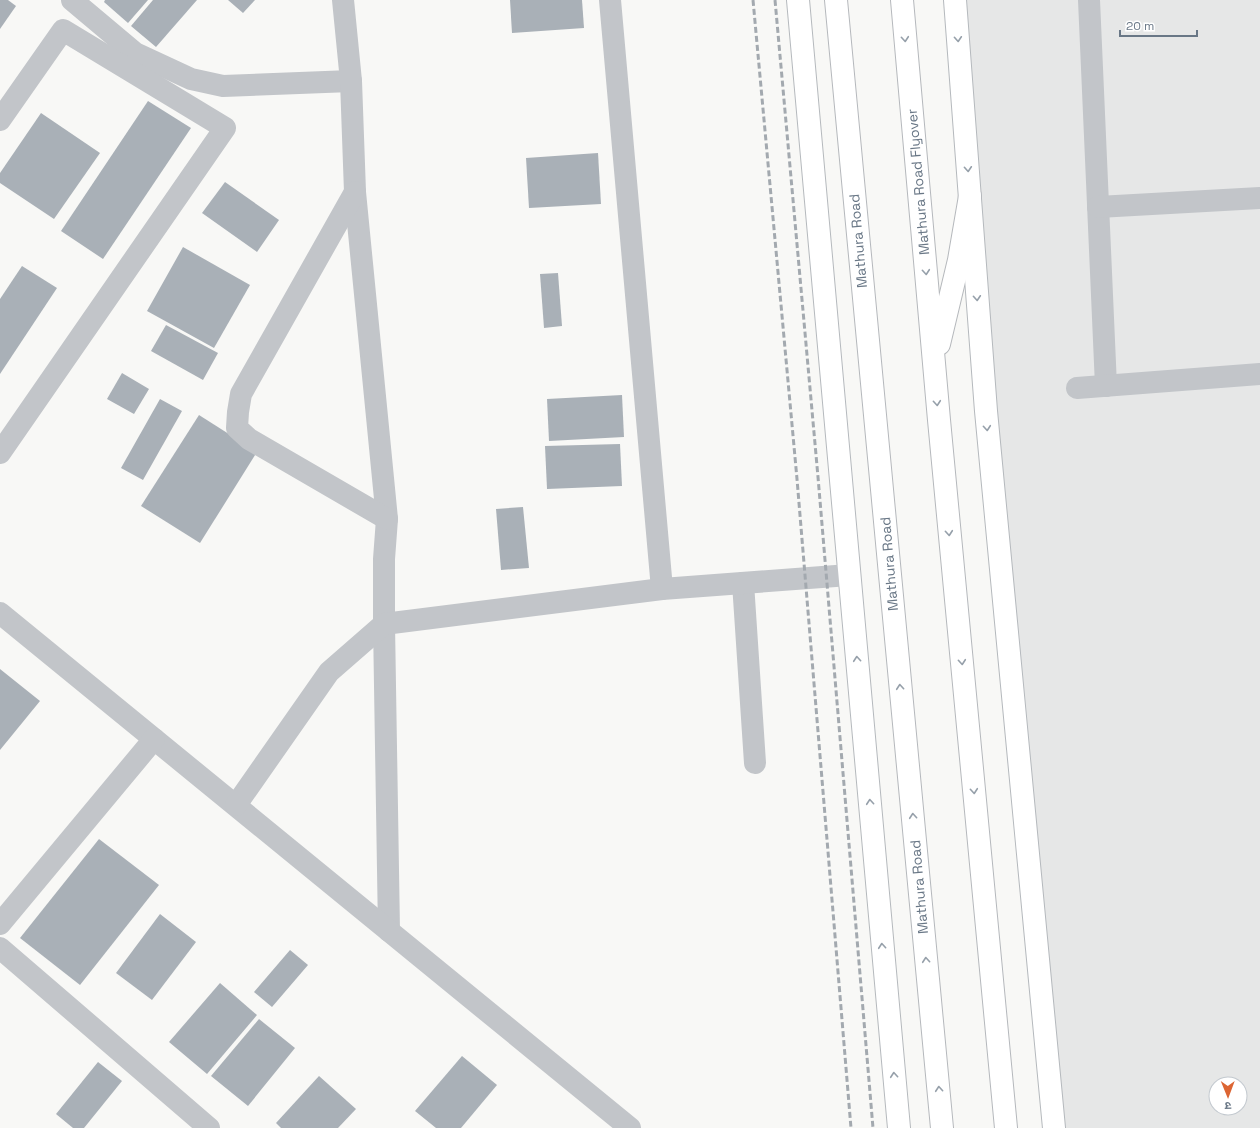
<svg xmlns="http://www.w3.org/2000/svg" width="1260" height="1128" viewBox="0 0 1260 1128" font-family="'Space Grotesk','Noto Sans Devanagari',sans-serif">
  <style>
    .built { fill: #e6e7e7; fill-rule: evenodd }
    .building { fill: #a9b0b7 }
    .lines { fill: none; stroke-linecap: round; stroke-linejoin: round }
    .major-casing { stroke: #b5b9bd; stroke-width: 24 }
    .highway-casing { stroke: #b5b8bc; stroke-width: 24 }
    .minor { stroke: #c2c5c9; stroke-width: 22 }
    .major { stroke: #fff; stroke-width: 22 }
    .highway { stroke: #fff; stroke-width: 22 }
    .rail { stroke: #a3a9af; stroke-width: 3; stroke-dasharray: 6 3; stroke-linecap: butt }
    .oneway { stroke: #96a0aa }
    .labels { text-anchor: middle; dominant-baseline: central; stroke-width: 4; stroke-linejoin: round; paint-order: stroke }
    .street-label { font-size: 14px; fill: #697786; stroke: #fff }
  </style>
  <rect width="100%" height="100%" fill="#f8f8f6"/>
  <path class="built" d="M 947,0 L 1260,0 L 1260,1128 L 1049,1128 ZM 1216,1084 L 1240,1084 L 1240,1108 L 1216,1108 Z"/>
  <g class="building">
    <path d="M 0,0 L 8,0 L 16,6 L 0,29 Z"/>
    <path d="M 105,0 L 148,0 L 128,23 L 104,2 Z"/>
    <path d="M 153,0 L 197,0 L 156,47 L 131,26 Z"/>
    <path d="M 228,0 L 255,0 L 243,13 Z"/>
    <path d="M 510,0 L 582,0 L 584,28 L 512,33 Z"/>
    <path d="M 148,101 L 191,128 L 103,259 L 61,231 Z"/>
    <path d="M 41,113 L 100,153 L 54,219 L 0,183 L 0,173 Z"/>
    <path d="M 598,153 L 601,204 L 529,208 L 526,158 Z"/>
    <path d="M 225,182 L 279,220 L 257,252 L 202,213 Z"/>
    <path d="M 183,247 L 250,285 L 214,348 L 147,311 Z"/>
    <path d="M 22,266 L 57,288 L 0,374 L 0,299 Z"/>
    <path d="M 558,273 L 562,326 L 544,328 L 540,274 Z"/>
    <path d="M 166,325 L 218,353 L 203,380 L 151,351 Z"/>
    <path d="M 122,373 L 149,389 L 134,414 L 107,399 Z"/>
    <path d="M 622,395 L 624,437 L 549,441 L 547,399 Z"/>
    <path d="M 160,399 L 182,411 L 143,480 L 121,468 Z"/>
    <path d="M 199,415 L 257,452 L 200,543 L 141,506 Z"/>
    <path d="M 620,444 L 622,486 L 547,489 L 545,446 Z"/>
    <path d="M 523,507 L 529,568 L 501,570 L 496,509 Z"/>
    <path d="M 0,669 L 40,701 L 0,750 Z"/>
    <path d="M 99,839 L 159,885 L 80,985 L 20,938 Z"/>
    <path d="M 160,914 L 196,942 L 152,1000 L 116,973 Z"/>
    <path d="M 290,950 L 308,965 L 272,1007 L 254,992 Z"/>
    <path d="M 220,983 L 257,1015 L 207,1074 L 169,1042 Z"/>
    <path d="M 259,1019 L 295,1048 L 248,1106 L 211,1076 Z"/>
    <path d="M 462,1056 L 497,1085 L 461,1128 L 436,1128 L 415,1111 Z"/>
    <path d="M 98,1062 L 122,1081 L 84,1128 L 73,1128 L 56,1114 Z"/>
    <path d="M 319,1076 L 356,1109 L 338,1128 L 281,1128 L 276,1123 Z"/>
  </g>
  <g class="lines">
    <defs>
      <g id="major">
        <path d="M 798,0 L 899,1128"/>
        <path d="M 955,0 L 986,411 L 1054,1128"/>
      </g>
      <g id="highway">
        <path d="M 836,0 L 942,1128"/>
        <path d="M 902,0 L 939,420 L 1006,1128"/>
        <path d="M 939,344 L 959,260 L 970,196"/>
      </g>
    </defs>
    <use href="#major" class="major-casing"/>
    <use href="#highway" class="highway-casing"/>
    <g class="minor">
      <path d="M 72,0 L 135,53 L 191,79 L 223,86 L 351,81"/>
      <path d="M 343,0 L 351,81 L 355,192 L 387,519 L 384,559 L 384,624 L 389,931"/>
      <path d="M 610,0 L 662,589"/>
      <path d="M 1089,0 L 1106,386"/>
      <path d="M 0,120 L 63,30 L 225,128 L 0,453"/>
      <path d="M 355,192 L 241,394 L 238,412 L 237,428 L 249,439 L 387,519"/>
      <path d="M 1098,207 L 1260,198"/>
      <path d="M 1077,388 L 1260,374"/>
      <path d="M 743,583 L 755,763"/>
      <path d="M 0,613 L 630,1128"/>
      <path d="M 236,805 L 329,672 L 384,624 L 662,589 L 849,575"/>
      <path d="M 0,924 L 154,739"/>
      <path d="M 0,948 L 209,1128"/>
    </g>
    <use href="#major" class="major"/>
    <use href="#highway" class="highway"/>
    <g class="rail">
      <path d="M 753,0 L 797,479 L 851,1128"/>
      <path d="M 775,0 L 818,477 L 873,1128"/>
    </g>
  </g>
  <defs><path id="oneway-chevron" d="M-2-3.5L2.5 0L-2 3.5" fill="none" stroke-width="1.6" stroke-linecap="round" stroke-linejoin="round"/></defs>
  <g class="oneway">
    <use href="#oneway-chevron" transform="translate(905 39) rotate(85)"/>
    <use href="#oneway-chevron" transform="translate(958 39) rotate(86)"/>
    <use href="#oneway-chevron" transform="translate(968 169) rotate(86)"/>
    <use href="#oneway-chevron" transform="translate(926 272) rotate(85)"/>
    <use href="#oneway-chevron" transform="translate(977 298) rotate(86)"/>
    <use href="#oneway-chevron" transform="translate(937 403) rotate(85)"/>
    <use href="#oneway-chevron" transform="translate(987 428) rotate(85)"/>
    <use href="#oneway-chevron" transform="translate(949 533) rotate(85)"/>
    <use href="#oneway-chevron" transform="translate(857 659) rotate(-95)"/>
    <use href="#oneway-chevron" transform="translate(962 662) rotate(85)"/>
    <use href="#oneway-chevron" transform="translate(900 687) rotate(-95)"/>
    <use href="#oneway-chevron" transform="translate(974 791) rotate(85)"/>
    <use href="#oneway-chevron" transform="translate(870 802) rotate(-95)"/>
    <use href="#oneway-chevron" transform="translate(913 816) rotate(-95)"/>
    <use href="#oneway-chevron" transform="translate(882 946) rotate(-95)"/>
    <use href="#oneway-chevron" transform="translate(926 960) rotate(-95)"/>
    <use href="#oneway-chevron" transform="translate(894 1075) rotate(-95)"/>
    <use href="#oneway-chevron" transform="translate(939 1089) rotate(-95)"/>
  </g>
  <g class="labels">
    <g class="street-label">
      <text transform="translate(918 182) rotate(-95)">Mathura Road Flyover</text>
      <text transform="translate(858 241) rotate(-95)">Mathura Road</text>
      <text transform="translate(889 564) rotate(-95)">Mathura Road</text>
      <text transform="translate(919 887) rotate(-95)">Mathura Road</text>
    </g>
  </g>
  <g transform="translate(1228 1096) rotate(179)"><circle r="19" fill="#ffffff" stroke="#c3c9cf"/>
  <path d="M0-3L7 15L0 10L-7 15Z" fill="#dc6533"/>
  <text y="-6" font-size="11" font-weight="bold" text-anchor="middle" fill="#697786">उ</text>
  </g>
  <path d="M1120 30v6h77v-6" fill="none" stroke="#697786" stroke-width="2"/>
  <text x="1126" y="30" font-size="12" fill="#697786" stroke="#ffffff" stroke-width="3" paint-order="stroke">20 m</text>
</svg>
